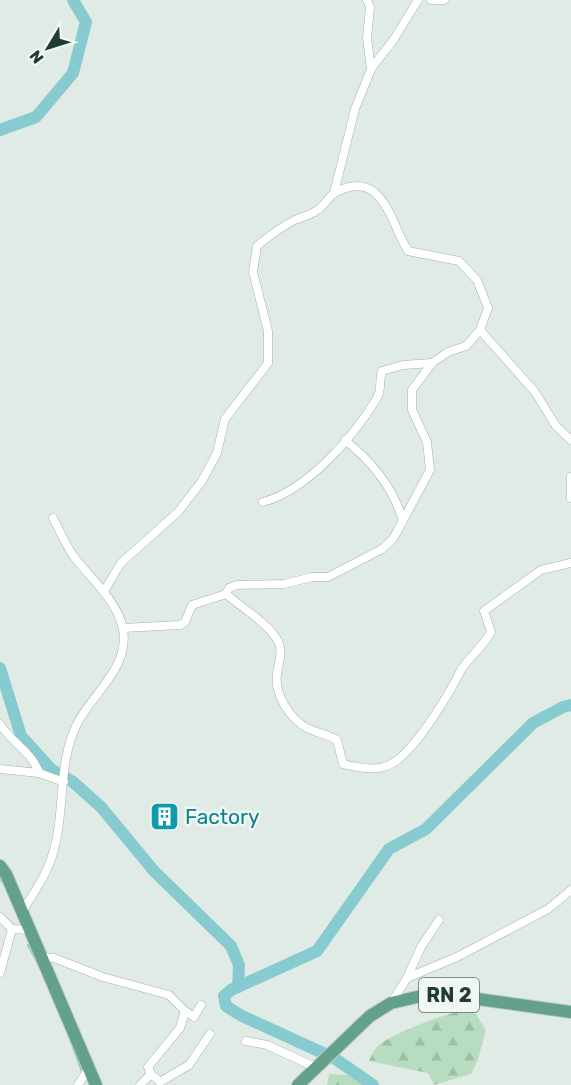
<svg xmlns="http://www.w3.org/2000/svg" width="571" height="1085" viewBox="0 0 571 1085" font-family="Rubik,sans-serif">
  <style>
    .forest { fill: url(#forest-firs) }
    .lines { fill: none; stroke-linecap: round; stroke-linejoin: round }
    .stream { stroke: #87cbd1; stroke-width: 2 }
    .river { stroke: #87cbd1; stroke-width: 12 }
    .street-casing { stroke: #a3b3ac; stroke-width: 9 }
    .primary-casing { stroke: #c1c8c6; stroke-width: 14 }
    .street { stroke: #fff; stroke-width: 8 }
    .primary { stroke: #64a18c; stroke-width: 12 }
    .labels { text-anchor: middle; dominant-baseline: central; stroke-width: 5; stroke-linejoin: round; paint-order: stroke }
    .shield { fill: #f0f7f3; stroke: #5e736c; stroke-width: 1.5 }
    .shield-label { font-size: 20px; font-weight: bold; fill: #203b32 }
    .culture-label { font-size: 21px; fill: #0d838f; stroke: #f0f7f3; text-anchor: start }
  </style>
  <defs>
    <pattern id="forest-firs" width="22" height="20" patternUnits="userSpaceOnUse" patternTransform="scale(1.5)"><rect width="22" height="20" fill="#b8dcbf"/><path d="M5 1l3.5 6h-7zM16 11l3.5 6h-7z" fill="#9ebea5"/></pattern>
  </defs>
  <rect width="100%" height="100%" fill="#e0ebe5"/>
  <g class="forest">
    <path d="M 472,1008 L 486,1030 L 478,1059 L 471,1074 L 434,1085 L 428,1073 L 369,1061 C 371,1057 373,1052 376,1048 C 388,1034 453,1011 472,1008 Z"/>
    <path d="M 329,1074 L 349,1075 L 363,1085 L 327,1085 Z"/>
  </g>
  <g class="lines">
    <g class="stream">
      <path d="M 0,878 L 5,886"/>
      <path d="M 28,945 L 39,966"/>
      <path d="M 69,1037 L 83,1074"/>
    </g>
    <g class="river">
      <path d="M 0,130 L 36,117 L 73,73 L 86,22 L 73,0"/>
      <path d="M 0,668 L 21,736 L 52,770 L 73,782 L 101,807 L 154,871 L 231,946 L 239,965 L 238,987"/>
      <path d="M 373,1085 L 334,1058 L 240,1015 L 226,1006 L 224,996 L 231,990 L 317,951 L 389,849 L 426,829 L 533,723 L 563,707 L 571,705"/>
    </g>
    <defs>
      <g id="street">
        <path d="M 367,0 L 370,7 L 367,38 L 371,69"/>
        <path d="M 431,0 L 444,0"/>
        <path d="M 334,193 L 355,109 L 371,69 L 394,39 L 418,0"/>
        <path d="M 480,330 L 535,392 L 556,426 L 571,440"/>
        <path d="M 345,440 C 371,461 394,489 403,521"/>
        <path d="M 571,477 L 571,498"/>
        <path d="M 263,502 C 308,490 354,436 377,398 C 382,390 379,379 382,371 L 403,365 L 432,363"/>
        <path d="M 104,591 L 121,563 L 178,512 L 202,481 L 217,453 L 225,419 L 268,363 L 268,331 L 253,272 L 257,246 C 269,236 280,227 295,220 C 301,217 310,215 316,211 C 324,207 328,196 336,192 C 383,168 390,222 408,251 L 459,261 L 477,280 L 488,308 L 480,330 L 466,346 L 448,352 L 432,363 L 412,390 L 412,410 L 427,442 L 430,470 L 393,539 L 382,549 L 328,577 L 312,577 L 284,584 L 237,585 L 229,588 L 226,594 L 192,605 L 185,622 L 180,625 L 123,628"/>
        <path d="M 226,594 C 242,608 267,622 278,641 C 283,651 279,662 277,673 C 274,694 289,718 307,728 C 317,733 327,734 337,740 L 343,764 C 361,768 380,773 396,761 C 418,745 448,696 460,672 C 466,660 483,647 491,632 L 484,611 L 541,570 L 571,563"/>
        <path d="M 0,724 C 11,742 33,753 39,773"/>
        <path d="M 0,769 L 39,773 L 64,782"/>
        <path d="M 22,912 C 33,894 46,876 52,856 C 66,814 57,766 76,726 C 91,694 130,669 123,629 C 117,600 92,580 75,558 C 66,546 60,531 53,518"/>
        <path d="M 0,917 L 12,929 L 28,930"/>
        <path d="M 39,957 L 54,958 L 103,977 L 169,995 L 185,1011"/>
        <path d="M 0,973 L 12,929"/>
        <path d="M 407,978 L 421,947 L 439,920"/>
        <path d="M 391,1003 L 407,978 L 459,956 L 548,909 L 571,890"/>
        <path d="M 246,1041 L 267,1045 L 317,1068"/>
        <path d="M 151,1074 L 160,1082 L 189,1065 L 210,1034"/>
        <path d="M 78,1085 L 89,1068"/>
        <path d="M 140,1085 L 151,1074 L 148,1067 L 180,1028 L 185,1011 L 194,1017 L 201,1005"/>
      </g>
      <g id="primary">
        <path d="M 0,866 L 6,874 L 96,1085"/>
        <path d="M 298,1085 L 370,1016 L 391,1003 L 434,993 L 571,1012"/>
      </g>
    </defs>
    <use href="#street" class="street-casing"/>
    <use href="#primary" class="primary-casing"/>
    <use href="#street" class="street"/>
    <use href="#primary" class="primary"/>
  </g>
  <defs>
    <symbol id="building-square" viewBox="-11 -11 22 22"><rect x="-9" y="-9" width="18" height="18" rx="4" fill="#0f9aa8" stroke="#f0f7f3"/><path d="M-4-6H4V6H1V3H-1V6H-4ZM-2.5-4.3h1.7v1.8h-1.7ZM.8-4.3h1.7v1.8H.8ZM-2.5-1h1.7V.8h-1.7ZM.8-1h1.7V.8H.8Z" fill="#fff"/></symbol>
  </defs>
  <g fill-rule="evenodd">
    <use href="#building-square" x="148" y="800" width="33" height="33"/>
  </g>
  <g class="labels">
    <rect class="shield" x="419" y="978" width="60" height="34" rx="4.5"/>
    <g class="shield-label">
      <text x="449" y="995">RN 2</text>
    </g>
    <g class="culture-label">
      <text x="185" y="816">Factory</text>
    </g>
  </g>
  <g transform="translate(48 48) rotate(232)" stroke="#f0f7f3" stroke-width="4.5" paint-order="stroke">
  <path d="M0-4.5L10 22L0 15L-10 22Z" fill="#203b32"/>
  <text y="-9" font-size="16" font-weight="bold" text-anchor="middle" fill="#203b32">N</text>
  </g>
</svg>
